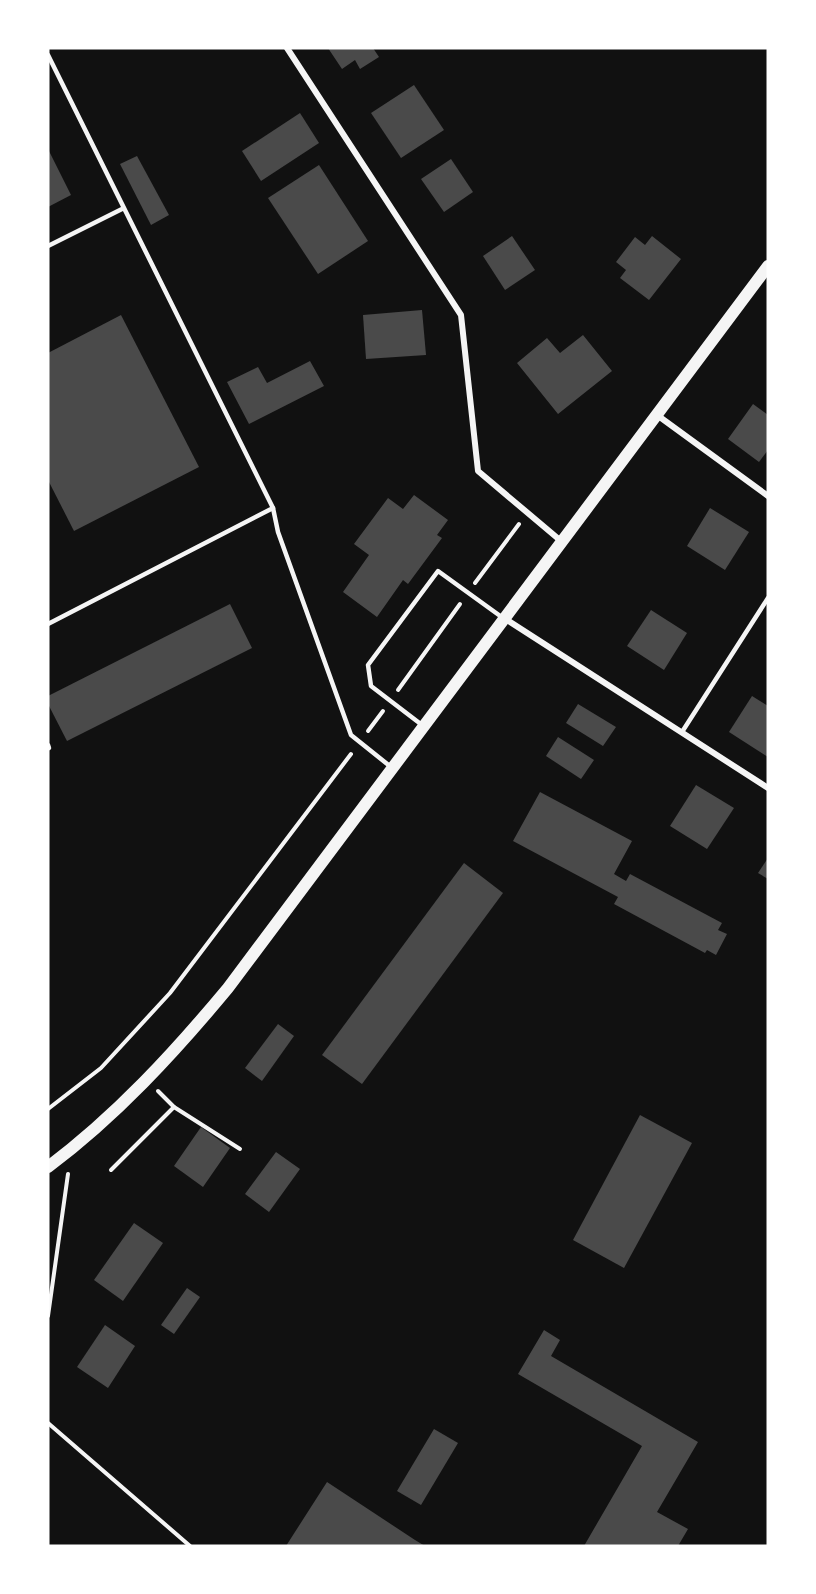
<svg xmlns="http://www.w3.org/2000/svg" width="816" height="1594" viewBox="0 0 816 1594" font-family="Helvetica,sans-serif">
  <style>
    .building { fill: #4a4a4a }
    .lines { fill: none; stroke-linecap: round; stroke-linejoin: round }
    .path { stroke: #f5f5f5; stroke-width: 4 }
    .service { stroke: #f5f5f5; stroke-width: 4.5 }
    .minor { stroke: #f5f5f5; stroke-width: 6 }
    .secondary { stroke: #f5f5f5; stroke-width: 12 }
  </style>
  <rect width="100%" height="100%" fill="#111"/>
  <g class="building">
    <path d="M 328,48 L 373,48 L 379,57 L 360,69 L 355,60 L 342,69 Z"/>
    <path d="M 414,85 L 444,130 L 401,158 L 371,113 Z"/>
    <path d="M 300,113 L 319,143 L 261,181 L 242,151 Z"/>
    <path d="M 48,149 L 71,195 L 48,207 Z"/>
    <path d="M 137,156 L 169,215 L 151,225 L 120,164 Z"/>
    <path d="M 451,159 L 473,192 L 444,212 L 421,179 Z"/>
    <path d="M 319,165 L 368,241 L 318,274 L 268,198 Z"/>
    <path d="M 512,236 L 535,270 L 505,290 L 483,256 Z"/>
    <path d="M 652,236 L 681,259 L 649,300 L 620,278 L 626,270 L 616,262 L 635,237 L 645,245 Z"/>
    <path d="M 422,310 L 426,355 L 366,359 L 363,315 Z"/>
    <path d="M 121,315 L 199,467 L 74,531 L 48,480 L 48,353 Z"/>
    <path d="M 583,335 L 612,371 L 558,414 L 517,363 L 547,338 L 560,353 Z"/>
    <path d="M 310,361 L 324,386 L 249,424 L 227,382 L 258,367 L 267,383 Z"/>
    <path d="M 753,404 L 768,415 L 768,450 L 759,462 L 728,439 Z"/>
    <path d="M 414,495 L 448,520 L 437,535 L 442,538 L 408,584 L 403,580 L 377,617 L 343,592 L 369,555 L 354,544 L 388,498 L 403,509 Z"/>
    <path d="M 710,508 L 749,532 L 725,570 L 687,546 Z"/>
    <path d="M 230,604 L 252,648 L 67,741 L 48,704 L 48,696 Z"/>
    <path d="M 651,610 L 687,633 L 664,670 L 627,646 Z"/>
    <path d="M 752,696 L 768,706 L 768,757 L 729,732 Z"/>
    <path d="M 578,704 L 616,727 L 603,746 L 566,723 Z"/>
    <path d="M 558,737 L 594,760 L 581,779 L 546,756 Z"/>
    <path d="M 696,785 L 734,808 L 707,849 L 670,826 Z"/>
    <path d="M 540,792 L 632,841 L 614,874 L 626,881 L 630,874 L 722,923 L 718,930 L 727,934 L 716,955 L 707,950 L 705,953 L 614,904 L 618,897 L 513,841 Z"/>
    <path d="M 768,858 L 768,879 L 758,873 Z"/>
    <path d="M 464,863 L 503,893 L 362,1084 L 322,1055 Z"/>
    <path d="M 278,1024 L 294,1036 L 262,1081 L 245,1068 Z"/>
    <path d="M 640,1115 L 692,1143 L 624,1268 L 573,1240 Z"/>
    <path d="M 201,1127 L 230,1148 L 203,1187 L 174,1166 Z"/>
    <path d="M 276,1152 L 300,1169 L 269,1212 L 245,1194 Z"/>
    <path d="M 134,1223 L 163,1243 L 123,1301 L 94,1280 Z"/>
    <path d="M 187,1288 L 200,1297 L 174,1334 L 161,1325 Z"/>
    <path d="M 105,1325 L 135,1346 L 108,1388 L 77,1367 Z"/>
    <path d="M 544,1330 L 560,1340 L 551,1356 L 698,1442 L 657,1512 L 688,1529 L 678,1546 L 584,1546 L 642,1446 L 518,1374 Z"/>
    <path d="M 434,1429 L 458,1443 L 421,1505 L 397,1491 Z"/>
    <path d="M 327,1482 L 415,1540 L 425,1546 L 286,1546 Z"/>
  </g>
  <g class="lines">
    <g class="path">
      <path d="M 475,583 L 519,524"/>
      <path d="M 398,690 L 460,604"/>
      <path d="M 368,731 L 383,711"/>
      <path d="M 158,1091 L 174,1107 L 240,1149"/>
      <path d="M 48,1109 L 101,1068 L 170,993 L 351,754"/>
      <path d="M 111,1170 L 174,1107"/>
      <path d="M 48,1316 L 68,1174"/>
      <path d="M 48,1423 L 190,1546"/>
    </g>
    <g class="service">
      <path d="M 48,55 L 273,508 L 48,624"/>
      <path d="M 48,246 L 122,209"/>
      <path d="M 273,508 L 278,532 L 351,735 L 391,767"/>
      <path d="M 422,725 L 371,686 L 368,665 L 438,571 L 503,618"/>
      <path d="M 682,732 L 768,598"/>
      <path d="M 48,745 L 49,748"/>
    </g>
    <g class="minor">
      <path d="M 287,48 L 461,315 L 478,471 L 561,541"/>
      <path d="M 657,415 L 768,496"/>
      <path d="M 504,618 L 768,788"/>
    </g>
    <path class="secondary" d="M 48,1167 C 116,1116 174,1053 228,988 L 768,266"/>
  </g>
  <rect width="816" height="1594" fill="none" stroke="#ffffff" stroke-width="99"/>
</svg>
